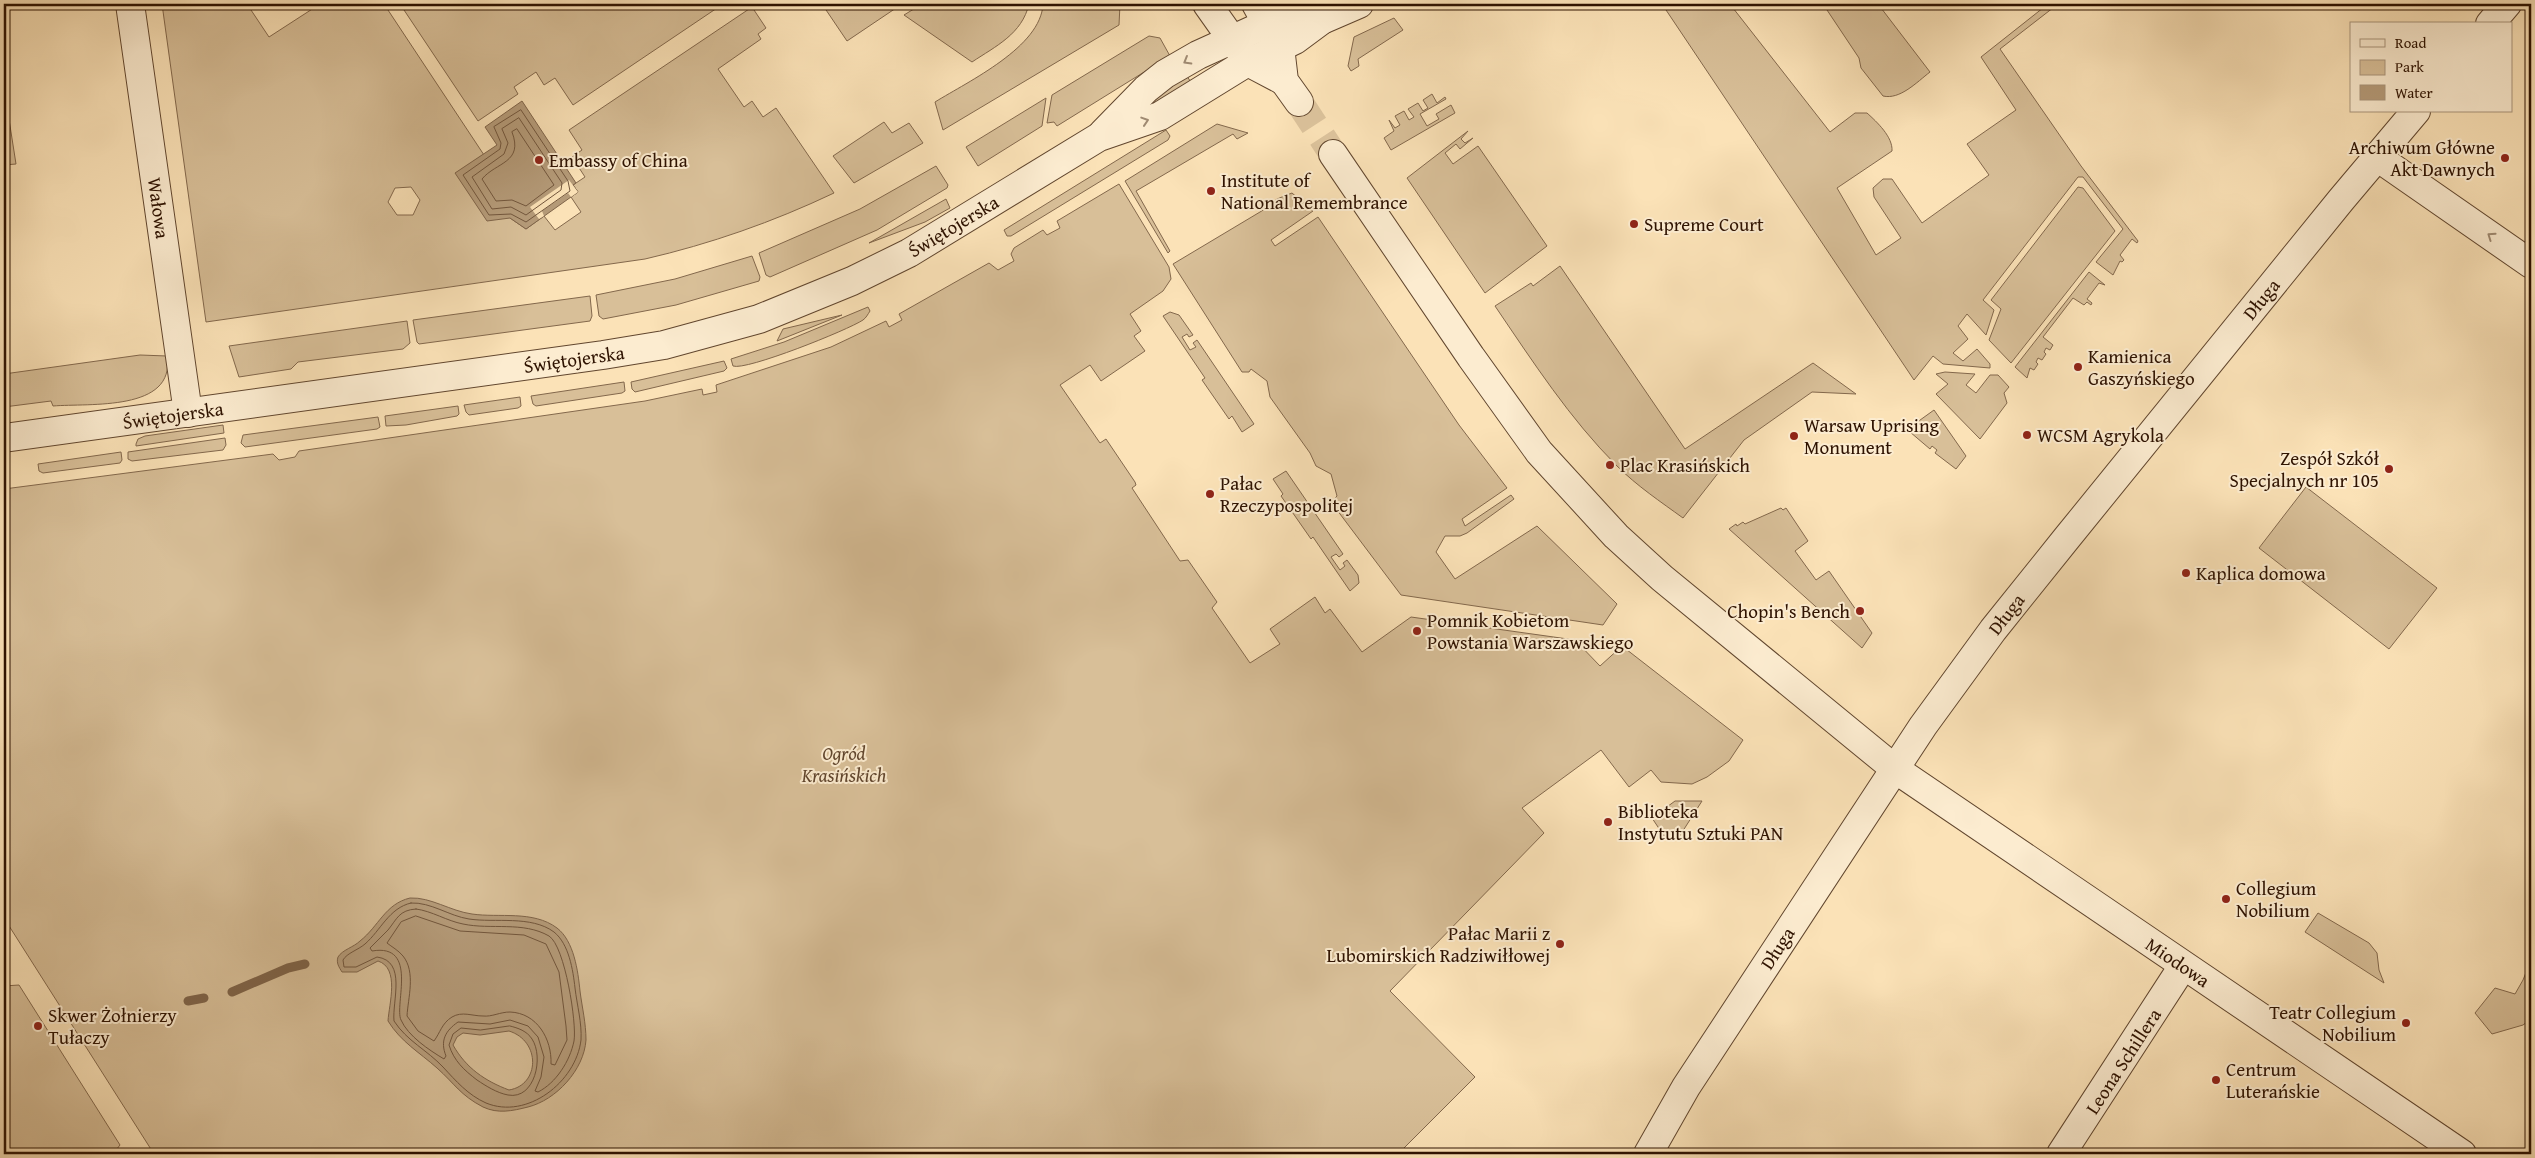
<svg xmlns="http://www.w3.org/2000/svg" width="2535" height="1158" viewBox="0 0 2535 1158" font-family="'Gentium Book Plus',serif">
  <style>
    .green { fill: #d8bf98; stroke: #83684c; fill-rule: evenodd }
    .water { fill: #b59b79; stroke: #7f6449; fill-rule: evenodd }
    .pier { fill: #fbe2b7 }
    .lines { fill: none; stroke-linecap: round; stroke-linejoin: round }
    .shore { stroke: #72563c; stroke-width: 1 }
    .stream { stroke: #7f6449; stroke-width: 9 }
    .minor-tunnel { stroke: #dcc39c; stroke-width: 28; stroke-dasharray: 28 14; stroke-linecap: butt }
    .minor-casing { stroke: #61462e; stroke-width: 30 }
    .minor { stroke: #fcecd0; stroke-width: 28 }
    .oneway { stroke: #9f8a72 }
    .poi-dot { fill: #8f2418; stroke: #fcecd0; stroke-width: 2 }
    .labels { text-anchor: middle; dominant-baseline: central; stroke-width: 4; stroke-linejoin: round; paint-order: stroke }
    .poi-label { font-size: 19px; fill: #2e1200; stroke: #fcecd0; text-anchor: start }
    .street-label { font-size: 19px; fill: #2e1200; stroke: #fcecd0 }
    .park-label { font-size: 19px; font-style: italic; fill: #61462e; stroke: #fcecd0 }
  </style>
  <rect width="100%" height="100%" fill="#fbe2b7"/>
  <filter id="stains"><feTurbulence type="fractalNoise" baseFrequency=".004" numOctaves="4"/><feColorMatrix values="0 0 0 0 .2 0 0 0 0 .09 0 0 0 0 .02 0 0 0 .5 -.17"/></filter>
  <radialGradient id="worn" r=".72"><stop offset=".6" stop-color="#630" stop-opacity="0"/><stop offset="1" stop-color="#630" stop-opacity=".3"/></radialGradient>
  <g class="green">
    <path d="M 162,4 L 247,4 L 269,37 L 320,4 L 384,4 L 484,155 L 456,173 L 510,218 L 526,229 L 544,216 L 555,230 L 581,212 L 571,197 L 578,192 L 573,185 L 585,177 L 572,157 L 582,150 L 569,130 L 752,7 L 766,28 L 758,34 L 761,39 L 718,69 L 744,107 L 752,101 L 763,117 L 776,108 L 834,193 C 773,222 710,244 645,259 L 206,322 ZM 411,187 L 420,200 L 413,215 L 397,215 L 388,202 L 395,188 Z"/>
    <path d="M 400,4 L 723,4 L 573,105 L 555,78 L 544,85 L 536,72 L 514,87 L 518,94 L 478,121 Z"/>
    <path d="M 822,4 L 902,4 L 847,41 Z"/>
    <path d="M 922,4 L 1029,4 C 1022,34 996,46 972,62 L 904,15 Z"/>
    <path d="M 1043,4 L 1120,4 L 1119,25 L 943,130 L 935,102 C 969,81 1041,47 1043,4 Z"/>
    <path d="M 1662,4 L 1740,4 L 1733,8 L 1830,132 L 1855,113 L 1867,113 C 1877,122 1893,137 1892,151 L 1837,188 L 1876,255 L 1901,238 L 1874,197 L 1873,188 L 1883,179 L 1892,179 L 1922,223 L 1989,175 L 1967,144 L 2016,110 L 1981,57 L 2048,4 L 2058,4 L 2000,49 L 2081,166 L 2138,241 L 2137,243 L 2132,239 L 2120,255 L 2124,260 L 2122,262 L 2120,261 L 2113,275 L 2096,262 L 2123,229 L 2083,177 L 2078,177 L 1983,300 L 1994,310 L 1986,335 L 1967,314 L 1958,326 L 1968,339 L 1953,353 L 1963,361 L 1977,349 L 1990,364 L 1990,368 L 1943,364 L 1933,356 L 1914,380 Z"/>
    <path d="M 1823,4 L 1878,4 L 1930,72 C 1917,82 1900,100 1883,96 L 1861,68 L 1859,58 Z"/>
    <path d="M 1394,18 L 1403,30 L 1358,59 L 1359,66 L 1351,71 L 1348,66 L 1354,37 Z"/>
    <path d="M 1149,36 L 1160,38 L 1170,56 L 1057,126 L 1054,122 L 1047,123 L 1052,95 Z"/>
    <path d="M 1186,75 L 1191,82 L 1156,103 L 1153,102 L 1152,100 Z"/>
    <path d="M 1432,94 L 1437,103 L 1445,97 L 1446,99 L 1420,114 L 1427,126 L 1439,119 L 1436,114 L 1451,105 L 1455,113 L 1391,150 L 1384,138 L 1394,131 L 1389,120 L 1395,128 L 1400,125 L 1395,116 L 1404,111 L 1409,120 L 1414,117 L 1408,109 L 1418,103 L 1423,111 L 1428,108 L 1423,100 Z"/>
    <path d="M 1046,98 L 1042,126 L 978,166 L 966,147 Z"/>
    <path d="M 4,111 L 8,113 L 16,164 L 4,165 Z"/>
    <path d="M 884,122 L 892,133 L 909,123 L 923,143 L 854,183 L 833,156 Z"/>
    <path d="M 1217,124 L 1248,133 L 1237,139 L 1233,134 L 1136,191 L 1170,251 L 1168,253 L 1125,181 Z"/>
    <path d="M 1166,130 L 1170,136 L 1168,140 L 1011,236 L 1007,236 L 1004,230 Z"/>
    <path d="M 1468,131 L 1461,139 L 1465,143 L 1473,138 L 1460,149 L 1456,144 L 1445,153 L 1453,164 L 1478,146 L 1547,246 L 1485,293 L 1407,178 Z"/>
    <path d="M 936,166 L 948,185 L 947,188 L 877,230 L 770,277 L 766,275 L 759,253 L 860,209 Z"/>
    <path d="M 1119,184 L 1169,267 L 1171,279 L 1163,291 L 1130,314 L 1141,331 L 1134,336 L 1145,351 L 1101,381 L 1090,365 L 1060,385 L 1100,443 L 1106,439 L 1135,482 L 1136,485 L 1132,488 L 1180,561 L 1188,560 L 1217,602 L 1212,608 L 1250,663 L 1280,644 L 1270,629 L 1315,597 L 1325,613 L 1330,609 L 1362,652 L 1411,617 L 1575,640 L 1600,666 L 1622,646 L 1743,740 L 1729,761 L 1707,777 L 1692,784 L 1661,782 L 1651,770 L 1629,787 L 1601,750 L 1522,808 L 1544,833 L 1390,991 L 1475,1077 L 1398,1154 L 154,1154 L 4,918 L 4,489 L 273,454 L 279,460 L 295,457 L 299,451 L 645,401 L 702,389 L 703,395 L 717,392 L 716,385 L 831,347 L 886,321 L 889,327 L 902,320 L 899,314 L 989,263 L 998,270 L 1014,261 L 1011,254 L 1014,248 L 1043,230 L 1047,235 L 1060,228 L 1057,221 Z"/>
    <path d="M 2078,187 L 2083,188 L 2115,231 L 2011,363 L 1989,340 L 2001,309 L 1991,300 Z"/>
    <path d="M 1292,193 L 1313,211 L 1271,240 L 1275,246 L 1318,217 L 1459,425 L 1507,488 L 1462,519 L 1465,526 L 1511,495 L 1514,499 L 1467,533 L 1460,536 L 1445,536 L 1436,552 L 1455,579 L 1537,526 L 1617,604 L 1603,625 L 1401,595 L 1331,502 L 1337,496 L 1331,474 L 1316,466 L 1310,453 L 1270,397 L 1267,381 L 1251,369 L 1249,372 L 1242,372 L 1173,264 L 1265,209 L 1277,199 Z"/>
    <path d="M 946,199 L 950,208 L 925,222 L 869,243 Z"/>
    <path d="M 752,256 L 760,277 L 759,281 L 676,305 L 603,319 L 599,316 L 596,295 L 675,279 Z"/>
    <path d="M 1560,266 L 1685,449 L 1813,363 L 1856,394 L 1812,392 L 1744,440 L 1683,518 C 1661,502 1637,486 1617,466 C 1570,419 1533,362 1495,306 L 1531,283 L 1533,286 Z"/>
    <path d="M 2089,272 L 2105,285 L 2099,283 L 2087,299 L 2092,303 L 2091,305 L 2087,302 L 2084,305 L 2073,298 L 2043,337 L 2053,345 L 2050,350 L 2046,348 L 2044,352 L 2046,354 L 2042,360 L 2038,358 L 2036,362 L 2038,364 L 2034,370 L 2030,368 L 2027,378 L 2015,367 Z"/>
    <path d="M 590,296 L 592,316 L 590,321 L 419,344 L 417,342 L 413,320 Z"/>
    <path d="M 868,307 L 870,311 C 868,314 866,318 863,320 C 848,330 746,371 733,366 L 731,359 L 784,342 Z"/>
    <path d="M 1170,312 L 1179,315 L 1193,335 L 1189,337 L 1187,334 L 1182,337 L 1190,350 L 1196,347 L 1193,343 L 1197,340 L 1254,424 L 1242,432 L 1232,416 L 1229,419 L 1202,380 L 1205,378 L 1163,316 Z"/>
    <path d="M 842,315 L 777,341 L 783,329 Z"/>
    <path d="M 407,321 L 410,343 L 403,349 L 298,362 L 291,369 L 239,377 L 229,346 Z"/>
    <path d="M 140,355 L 167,356 C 176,412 89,403 53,406 L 51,401 L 4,407 L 4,374 Z"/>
    <path d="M 724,361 L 727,368 L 724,371 L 635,392 L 632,389 L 631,382 Z"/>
    <path d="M 1945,372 L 1975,374 L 1966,385 L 1976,393 L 1990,375 L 1998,375 L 2009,387 L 2004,393 L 2007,403 L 1980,439 L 1936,394 L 1948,384 L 1936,374 Z"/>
    <path d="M 624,382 L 625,391 L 622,393 L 536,406 L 533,404 L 531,396 Z"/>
    <path d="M 520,397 L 521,406 L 518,408 L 469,415 L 466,412 L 464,405 Z"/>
    <path d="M 458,406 L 459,414 L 457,416 L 406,425 L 386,426 L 385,416 Z"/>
    <path d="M 1934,410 L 1966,456 L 1956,469 L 1935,453 L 1937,450 L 1932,446 L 1930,449 L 1910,432 L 1912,430 L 1909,428 Z"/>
    <path d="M 378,417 L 380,427 L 377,429 L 245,447 L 241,443 L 243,435 Z"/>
    <path d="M 223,425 L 224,433 L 136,446 L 136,444 L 138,439 L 145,436 Z"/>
    <path d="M 225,438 L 226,445 L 223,450 L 132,461 L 128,459 L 128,452 Z"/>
    <path d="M 121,452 L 122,460 L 120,463 L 43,473 L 39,471 L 38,464 Z"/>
    <path d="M 1286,471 L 1343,554 L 1339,557 L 1336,554 L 1331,557 L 1340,570 L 1345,566 L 1343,563 L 1347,560 L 1358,575 L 1359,583 L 1350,591 L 1313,537 L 1311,539 L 1281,496 L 1283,494 L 1273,479 Z"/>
    <path d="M 2306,487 L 2437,588 L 2389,649 L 2259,548 Z"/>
    <path d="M 1781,508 L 1783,510 L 1786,508 L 1808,541 L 1795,551 L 1816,580 L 1829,571 L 1872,633 L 1862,648 L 1729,529 L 1736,524 L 1737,526 L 1743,522 L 1745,524 Z"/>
    <path d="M 1675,801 L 1702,801 L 1679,837 L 1664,836 L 1652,818 Z"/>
    <path d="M 2318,913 L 2369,943 L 2377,953 L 2379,970 L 2384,983 L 2305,932 Z"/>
    <path d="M 2531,960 L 2531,1019 L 2523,1025 L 2492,1034 L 2475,1013 L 2495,988 L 2515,994 L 2523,980 Z"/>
    <path d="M 19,985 L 120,1145 L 113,1154 L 4,1154 L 4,986 Z"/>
  </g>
  <g class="water">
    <path d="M 522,101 L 576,183 L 573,185 L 578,192 L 526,229 L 510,218 L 487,221 L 455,173 L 497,145 L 485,127 Z"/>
    <path d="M 410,898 C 431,897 450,911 472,914 C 499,918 533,910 557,928 C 574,941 578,971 580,991 C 582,1007 586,1023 586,1040 C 584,1070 556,1100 528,1107 C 512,1111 498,1114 483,1107 C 460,1095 455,1084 437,1068 C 419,1052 401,1042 388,1021 C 389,1004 400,968 378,961 L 357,972 L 342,972 C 339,967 336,963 338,957 C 342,950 354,947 360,941 C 379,926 385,904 410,898 ZM 509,1031 C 541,1041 540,1085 509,1090 C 485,1081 466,1068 453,1045 L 457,1037 L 463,1033 L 480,1035 Z"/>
  </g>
  <path class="pier" d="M 569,180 L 578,192 L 571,197 L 568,193 L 542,211 L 544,216 L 539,219 L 530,207 Z"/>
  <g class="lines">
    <g class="shore">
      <path d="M 521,110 L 568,181 L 570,191 L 526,222 L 511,214 L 489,215 L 463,175 L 500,149 L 501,143 L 494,127 Z"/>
      <path d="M 519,118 L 562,183 L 561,190 L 526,215 L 511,207 L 492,209 L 472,177 L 504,154 L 508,143 L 502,129 Z"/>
      <path d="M 517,129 L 554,185 L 526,206 L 512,200 L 496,201 L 482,179 C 496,162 524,163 512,132 Z"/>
      <path d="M 411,903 C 431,902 449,916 469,919 C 495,923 531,915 554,932 C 569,944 573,970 575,988 C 577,1005 582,1023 581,1040 C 576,1082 527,1120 486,1103 C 468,1095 456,1081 443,1067 C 427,1050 407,1041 394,1021 C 392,1001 407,961 377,957 L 356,967 L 344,967 L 343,960 C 347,953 358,950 365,944 C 381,930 389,908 411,903 Z"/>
      <path d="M 416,909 C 432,911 447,921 463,924 C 491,930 523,921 549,936 C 565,946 577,1024 574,1041 C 570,1061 556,1083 538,1092 L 535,1091 L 541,1077 L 544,1057 L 538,1037 L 528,1026 L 510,1020 L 490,1024 L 458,1022 C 445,1031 440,1041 446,1056 L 444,1059 C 429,1050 408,1036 401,1020 C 394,1005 419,943 372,951 L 370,948 C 376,942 382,936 388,930 C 397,919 399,910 416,909 Z"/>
      <path d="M 416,916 L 460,931 L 524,935 L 546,944 L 559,972 L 566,1026 L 567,1040 L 555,1065 L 551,1064 C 552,1039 537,1013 510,1012 C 500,1012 492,1017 483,1016 C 472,1016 462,1011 452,1017 C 442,1023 440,1033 434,1041 L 418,1031 L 407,1016 C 408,998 416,972 403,956 C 398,950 392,947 387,943 L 401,922 Z"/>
      <path d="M 510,1026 C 518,1028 527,1031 532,1039 C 544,1057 535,1100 508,1095 C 497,1093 486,1086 477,1080 C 464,1070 454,1061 449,1045 L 453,1034 L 461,1028 L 480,1030 Z"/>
    </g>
    <g class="stream">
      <path d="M 232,992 L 288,968 L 305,964"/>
      <path d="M 188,1001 L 204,998"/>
    </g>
    <path class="minor-tunnel" d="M 1299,102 L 1333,154"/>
    <defs>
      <g id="minor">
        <path d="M 130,4 L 188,413"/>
        <path d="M 1207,4 L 1248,62 L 1284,81"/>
        <path d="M 1256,4 L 1280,47 L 1284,81 L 1299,102"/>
        <path d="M 2490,24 L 2507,4"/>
        <path d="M 1103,133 L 1146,89 L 1165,74 L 1198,55 L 1275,20 L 1290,17 L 1322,20"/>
        <path d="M 1333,154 L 1471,357 L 1539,452 L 1616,536 L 1662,578 L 1895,769 L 2462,1154"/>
        <path d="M 2377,157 L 2531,264"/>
        <path d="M 4,438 L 603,355 L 664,345 L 759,319 L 852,281 L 909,253 L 1099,137 L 1160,116 L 1241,66 L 1295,40 L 1322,20 L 1359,4"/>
        <path d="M 1648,1154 L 1686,1087 L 1923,726 L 1993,630 L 2066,539 L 2341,200 L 2416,111"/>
        <path d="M 2061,1154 L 2183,966"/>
      </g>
    </defs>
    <use href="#minor" class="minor-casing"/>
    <use href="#minor" class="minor"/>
  </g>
  <defs><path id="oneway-chevron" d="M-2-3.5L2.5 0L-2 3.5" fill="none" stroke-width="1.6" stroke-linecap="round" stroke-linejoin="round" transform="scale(1.25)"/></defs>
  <g class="oneway">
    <use href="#oneway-chevron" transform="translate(1187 61) rotate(150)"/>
    <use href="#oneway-chevron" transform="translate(1145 121) rotate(-18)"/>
    <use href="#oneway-chevron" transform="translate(2491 236) rotate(-145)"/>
  </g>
  <g class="poi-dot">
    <circle cx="2505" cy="158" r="5"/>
    <circle cx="539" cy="160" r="5"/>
    <circle cx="1211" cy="191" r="5"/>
    <circle cx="1634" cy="224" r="5"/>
    <circle cx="2078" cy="367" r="5"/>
    <circle cx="2027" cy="435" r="5"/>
    <circle cx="1794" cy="436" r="5"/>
    <circle cx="1610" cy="465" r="5"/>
    <circle cx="2389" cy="469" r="5"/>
    <circle cx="1210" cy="494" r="5"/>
    <circle cx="2186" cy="573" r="5"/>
    <circle cx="1860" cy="611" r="5"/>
    <circle cx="1417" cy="631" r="5"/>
    <circle cx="1608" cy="822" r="5"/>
    <circle cx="2226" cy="899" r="5"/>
    <circle cx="1560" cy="944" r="5"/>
    <circle cx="2406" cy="1023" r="5"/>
    <circle cx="38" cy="1026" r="5"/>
    <circle cx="2216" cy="1080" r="5"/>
  </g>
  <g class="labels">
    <g class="poi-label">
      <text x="2495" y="147" text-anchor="end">Archiwum Główne<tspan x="2495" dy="22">Akt Dawnych</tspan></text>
      <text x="549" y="160">Embassy of China</text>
      <text x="1221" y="180">Institute of<tspan x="1221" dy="22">National Remembrance</tspan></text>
      <text x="1644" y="224">Supreme Court</text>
      <text x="2088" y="356">Kamienica<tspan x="2088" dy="22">Gaszyńskiego</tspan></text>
      <text x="1804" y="425">Warsaw Uprising<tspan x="1804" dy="22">Monument</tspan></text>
      <text x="2037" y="435">WCSM Agrykola</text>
      <text x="2379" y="458" text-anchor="end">Zespół Szkół<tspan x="2379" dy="22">Specjalnych nr 105</tspan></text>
      <text x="1620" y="465">Plac Krasińskich</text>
      <text x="1220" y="483">Pałac<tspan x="1220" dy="22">Rzeczypospolitej</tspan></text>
      <text x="2196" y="573">Kaplica domowa</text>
      <text x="1850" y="611" text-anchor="end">Chopin's Bench</text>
      <text x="1427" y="620">Pomnik Kobietom<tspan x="1427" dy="22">Powstania Warszawskiego</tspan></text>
      <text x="1618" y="811">Biblioteka<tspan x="1618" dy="22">Instytutu Sztuki PAN</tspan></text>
      <text x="2236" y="888">Collegium<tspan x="2236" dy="22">Nobilium</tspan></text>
      <text x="1550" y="933" text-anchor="end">Pałac Marii z<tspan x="1550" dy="22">Lubomirskich Radziwiłłowej</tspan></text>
      <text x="2396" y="1012" text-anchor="end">Teatr Collegium<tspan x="2396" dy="22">Nobilium</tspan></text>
      <text x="48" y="1015">Skwer Żołnierzy<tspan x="48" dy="22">Tułaczy</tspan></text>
      <text x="2226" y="1069">Centrum<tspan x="2226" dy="22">Luterańskie</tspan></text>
    </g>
    <g class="street-label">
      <text transform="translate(159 208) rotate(82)">Wałowa</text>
      <text transform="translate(953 226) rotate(-31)">Świętojerska</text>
      <text transform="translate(2261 299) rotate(-51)">Długa</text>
      <text transform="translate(574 359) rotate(-8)">Świętojerska</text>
      <text transform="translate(173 415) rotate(-8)">Świętojerska</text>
      <text transform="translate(2006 614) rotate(-52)">Długa</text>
      <text transform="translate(1777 948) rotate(-57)">Długa</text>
      <text transform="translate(2178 962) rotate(34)">Miodowa</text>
      <text transform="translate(2123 1061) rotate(-57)">Leona Schillera</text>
    </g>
    <g class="park-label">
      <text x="844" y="753">Ogród<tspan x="844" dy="22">Krasińskich</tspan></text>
    </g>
  </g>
  <rect width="2535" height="1158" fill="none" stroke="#fbe2b7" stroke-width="20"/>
  <rect x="5" y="5" width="2525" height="1148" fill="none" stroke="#2e1200" stroke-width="2.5"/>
  <rect x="10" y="10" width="2515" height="1138" fill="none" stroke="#2e1200"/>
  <rect x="2350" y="22" width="162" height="90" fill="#fcecd0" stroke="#aa957d"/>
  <rect x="2360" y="39" width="25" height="8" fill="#fcecd0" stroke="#aa957d"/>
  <text x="2395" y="48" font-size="15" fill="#2e1200">Road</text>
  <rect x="2360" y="60" width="25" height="15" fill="#d8bf98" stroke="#aa957d"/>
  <text x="2395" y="72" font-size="15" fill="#2e1200">Park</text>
  <rect x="2360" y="85" width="25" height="15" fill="#b59b79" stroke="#aa957d"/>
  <text x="2395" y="98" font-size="15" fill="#2e1200">Water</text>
  <rect width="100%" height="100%" filter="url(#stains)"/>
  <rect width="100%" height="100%" fill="url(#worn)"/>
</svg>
